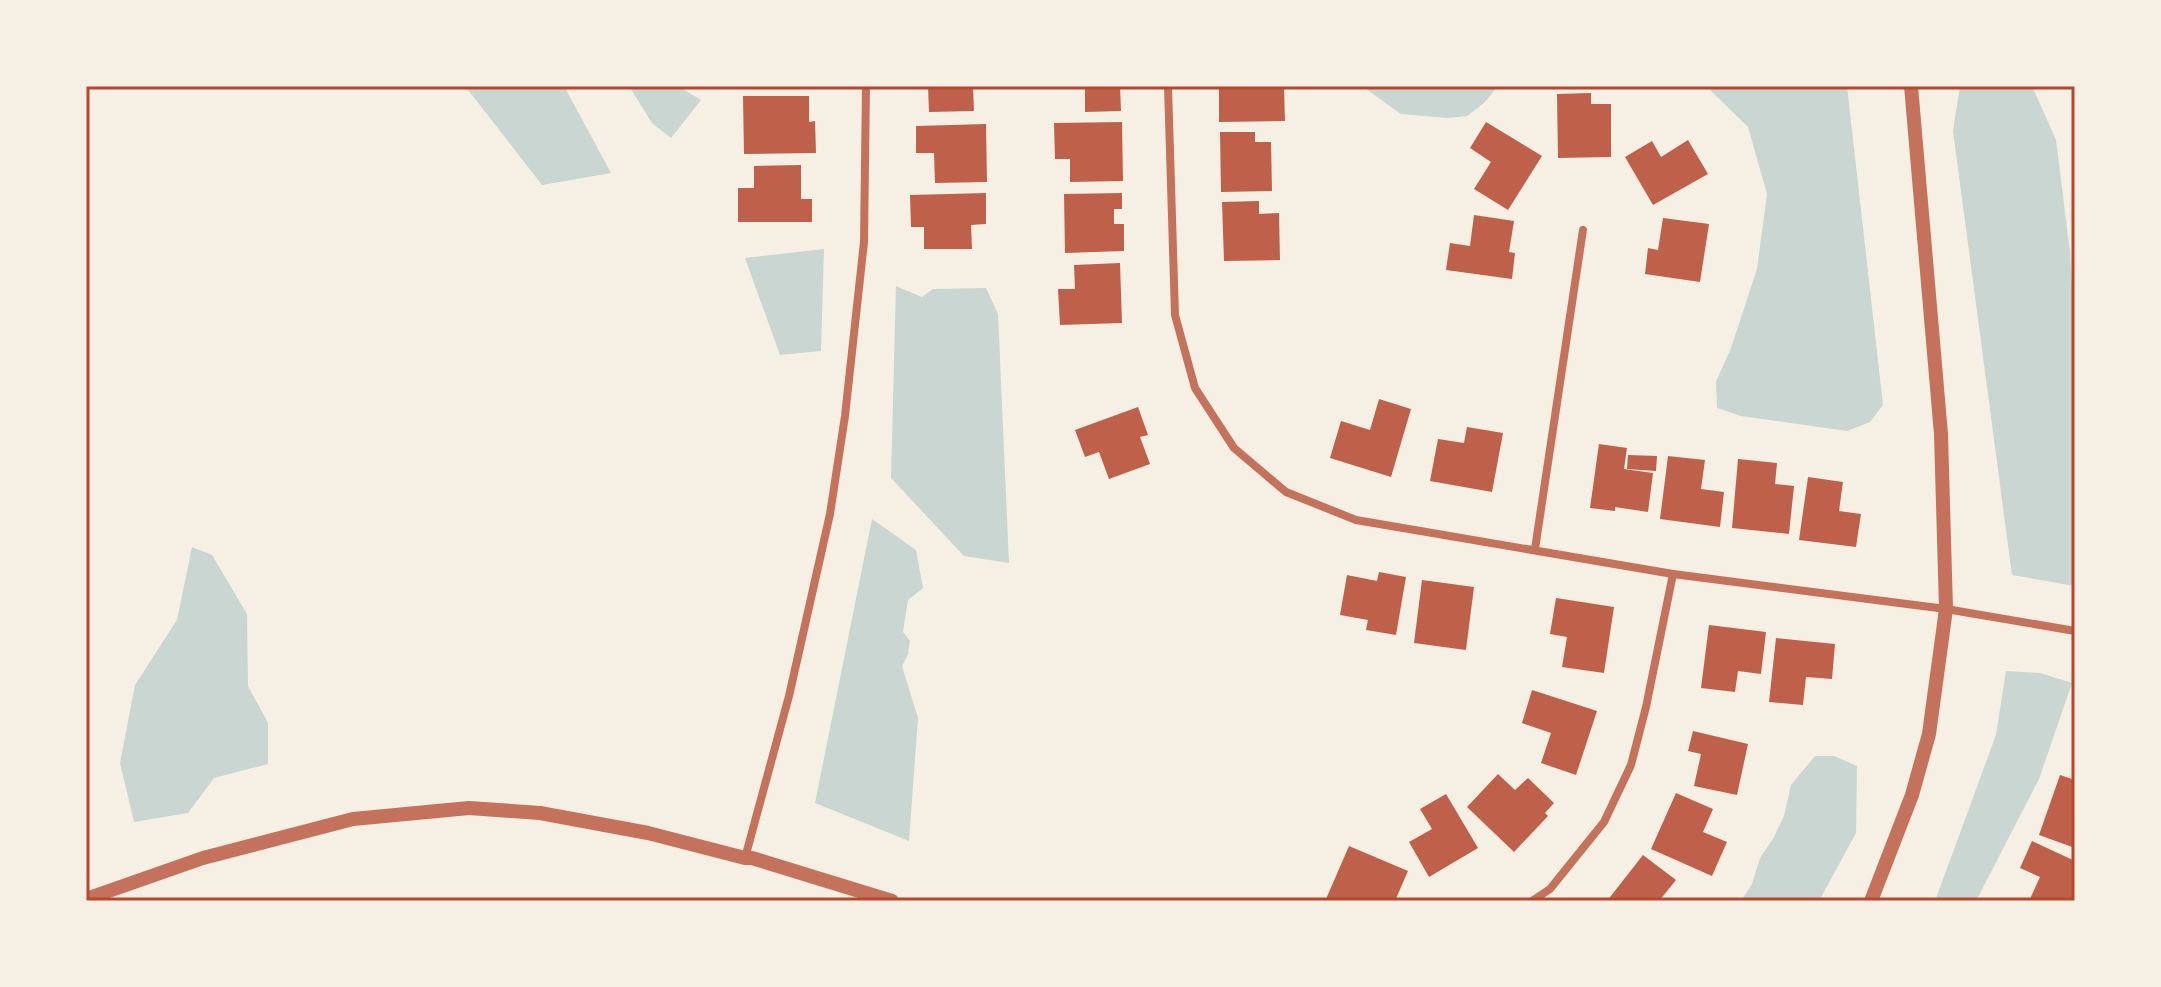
<svg xmlns="http://www.w3.org/2000/svg" width="2161" height="987" viewBox="0 0 2161 987" font-family="Inter,sans-serif">
  <style>
    .water { fill: #c9d6d2 }
    .building { fill: #bf614a }
    .lines { fill: none; stroke-linecap: round; stroke-linejoin: round }
    .minor { stroke: #c5725c; stroke-width: 8 }
    .tertiary { stroke: #c5725c; stroke-width: 14 }
    .neatline { fill: none; stroke: #b5482f; stroke-width: 3 }
  </style>
  <rect width="100%" height="100%" fill="#f6efe4"/>
  <g class="water">
    <path d="M 465,86 L 564,86 L 611,173 L 542,185 Z"/>
    <path d="M 629,86 L 678,86 L 701,100 L 671,138 L 652,123 Z"/>
    <path d="M 1362,86 L 1498,86 L 1484,103 L 1467,116 L 1448,118 L 1401,114 Z"/>
    <path d="M 1706,86 L 1847,86 L 1883,405 L 1870,422 L 1847,431 L 1741,416 L 1717,408 L 1716,382 L 1731,348 L 1757,269 L 1767,194 L 1748,127 Z"/>
    <path d="M 1960,86 L 2032,86 L 2056,140 L 2070,252 L 2075,341 L 2075,586 L 2012,575 L 1953,131 Z"/>
    <path d="M 824,249 L 821,351 L 780,355 L 745,258 Z"/>
    <path d="M 896,286 L 922,297 L 933,289 L 986,288 L 998,314 L 1009,563 L 964,556 L 891,478 Z"/>
    <path d="M 872,519 L 916,550 L 923,588 L 908,600 L 903,632 L 910,641 L 908,654 L 902,666 L 918,718 L 909,841 L 815,803 Z"/>
    <path d="M 192,547 L 212,555 L 247,614 L 248,686 L 268,723 L 268,764 L 214,778 L 188,813 L 134,822 L 120,763 L 135,685 L 177,620 Z"/>
    <path d="M 2006,671 L 2040,673 L 2072,683 L 2039,779 L 1976,901 L 1935,901 L 1996,735 Z"/>
    <path d="M 1815,756 L 1834,756 L 1857,766 L 1856,833 L 1819,901 L 1741,901 L 1752,884 L 1760,858 L 1773,839 L 1784,816 L 1791,785 Z"/>
  </g>
  <g class="building">
    <path d="M 928,86 L 973,86 L 974,111 L 929,112 Z"/>
    <path d="M 1085,86 L 1120,86 L 1121,111 L 1085,112 Z"/>
    <path d="M 1219,86 L 1284,86 L 1285,121 L 1219,122 Z"/>
    <path d="M 1591,93 L 1591,104 L 1611,104 L 1611,157 L 1558,158 L 1557,94 Z"/>
    <path d="M 743,96 L 809,96 L 809,122 L 815,121 L 816,153 L 744,154 Z"/>
    <path d="M 1122,122 L 1123,181 L 1070,182 L 1070,159 L 1055,159 L 1054,123 Z"/>
    <path d="M 1486,122 L 1542,156 L 1508,210 L 1474,189 L 1491,162 L 1470,148 Z"/>
    <path d="M 986,124 L 987,182 L 935,183 L 934,153 L 916,153 L 916,126 Z"/>
    <path d="M 1220,132 L 1255,132 L 1255,142 L 1271,142 L 1272,191 L 1221,192 Z"/>
    <path d="M 1688,140 L 1708,174 L 1653,205 L 1625,157 L 1652,141 L 1661,157 Z"/>
    <path d="M 801,165 L 801,199 L 812,199 L 812,222 L 738,222 L 738,188 L 754,188 L 754,166 Z"/>
    <path d="M 986,193 L 986,224 L 971,225 L 972,249 L 924,249 L 924,227 L 911,227 L 910,195 Z"/>
    <path d="M 1122,193 L 1122,209 L 1114,209 L 1114,224 L 1124,224 L 1124,251 L 1065,253 L 1064,194 Z"/>
    <path d="M 1259,201 L 1259,214 L 1279,213 L 1280,260 L 1224,261 L 1222,202 Z"/>
    <path d="M 1474,215 L 1514,221 L 1509,252 L 1515,253 L 1512,279 L 1446,270 L 1450,243 L 1470,246 Z"/>
    <path d="M 1663,218 L 1709,224 L 1700,282 L 1645,274 L 1648,248 L 1658,250 Z"/>
    <path d="M 1120,263 L 1122,323 L 1060,325 L 1058,289 L 1075,289 L 1074,265 Z"/>
    <path d="M 1379,399 L 1411,409 L 1391,477 L 1330,458 L 1341,421 L 1370,430 Z"/>
    <path d="M 1138,407 L 1148,435 L 1140,437 L 1150,464 L 1109,479 L 1099,452 L 1085,457 L 1075,430 Z"/>
    <path d="M 1467,427 L 1503,433 L 1492,492 L 1430,481 L 1438,439 L 1464,443 Z"/>
    <path d="M 1599,444 L 1627,448 L 1624,469 L 1653,473 L 1648,512 L 1615,507 L 1615,511 L 1590,508 Z"/>
    <path d="M 1628,455 L 1657,456 L 1656,471 L 1627,469 Z"/>
    <path d="M 1668,456 L 1705,460 L 1701,489 L 1724,492 L 1720,527 L 1660,519 Z"/>
    <path d="M 1738,459 L 1777,463 L 1775,484 L 1794,486 L 1789,534 L 1732,528 Z"/>
    <path d="M 1808,477 L 1843,482 L 1839,511 L 1861,514 L 1856,547 L 1799,540 Z"/>
    <path d="M 1379,572 L 1406,577 L 1396,635 L 1366,630 L 1368,620 L 1340,615 L 1347,575 L 1377,581 Z"/>
    <path d="M 1422,580 L 1474,587 L 1466,650 L 1414,643 Z"/>
    <path d="M 1556,598 L 1614,607 L 1604,673 L 1562,667 L 1567,637 L 1550,634 Z"/>
    <path d="M 1709,625 L 1766,632 L 1761,674 L 1738,671 L 1735,692 L 1701,688 Z"/>
    <path d="M 1776,638 L 1835,644 L 1832,679 L 1806,677 L 1803,705 L 1769,702 Z"/>
    <path d="M 1532,690 L 1597,711 L 1576,775 L 1541,763 L 1551,733 L 1522,723 Z"/>
    <path d="M 1693,731 L 1748,744 L 1737,795 L 1694,786 L 1701,754 L 1688,751 Z"/>
    <path d="M 1498,774 L 1515,790 L 1528,778 L 1554,803 L 1545,813 L 1548,816 L 1514,852 L 1467,807 Z"/>
    <path d="M 2060,775 L 2075,780 L 2075,848 L 2039,835 Z"/>
    <path d="M 1676,793 L 1713,809 L 1703,832 L 1727,842 L 1712,876 L 1651,849 Z"/>
    <path d="M 1446,794 L 1478,848 L 1429,877 L 1409,842 L 1432,829 L 1420,809 Z"/>
    <path d="M 2032,841 L 2075,861 L 2075,901 L 2029,901 L 2040,877 L 2020,868 Z"/>
    <path d="M 1349,846 L 1408,871 L 1395,901 L 1330,901 L 1326,899 Z"/>
    <path d="M 1643,855 L 1676,880 L 1659,901 L 1607,901 Z"/>
  </g>
  <g class="lines">
    <g class="minor">
      <path d="M 1168,86 L 1175,315 L 1195,388 L 1234,448 L 1286,492 L 1356,520 L 1673,574 L 1946,609 L 2075,631"/>
      <path d="M 1535,549 L 1583,230"/>
      <path d="M 745,858 L 789,696 L 830,514 L 845,416 L 864,242 L 866,86"/>
      <path d="M 1532,901 L 1550,889 L 1604,822 L 1631,765 L 1646,707 L 1673,574"/>
    </g>
    <g class="tertiary">
      <path d="M 86,899 L 203,858 L 353,819 L 469,808 L 540,813 L 648,833 L 745,858 L 752,858 L 892,901"/>
      <path d="M 1871,901 L 1912,795 L 1929,734 L 1946,609 L 1941,434 L 1911,86"/>
    </g>
  </g>
  <rect width="2161" height="987" fill="none" stroke="#f6efe4" stroke-width="176"/>
  <rect x="88" y="88" width="1985" height="811" class="neatline"/>
</svg>
